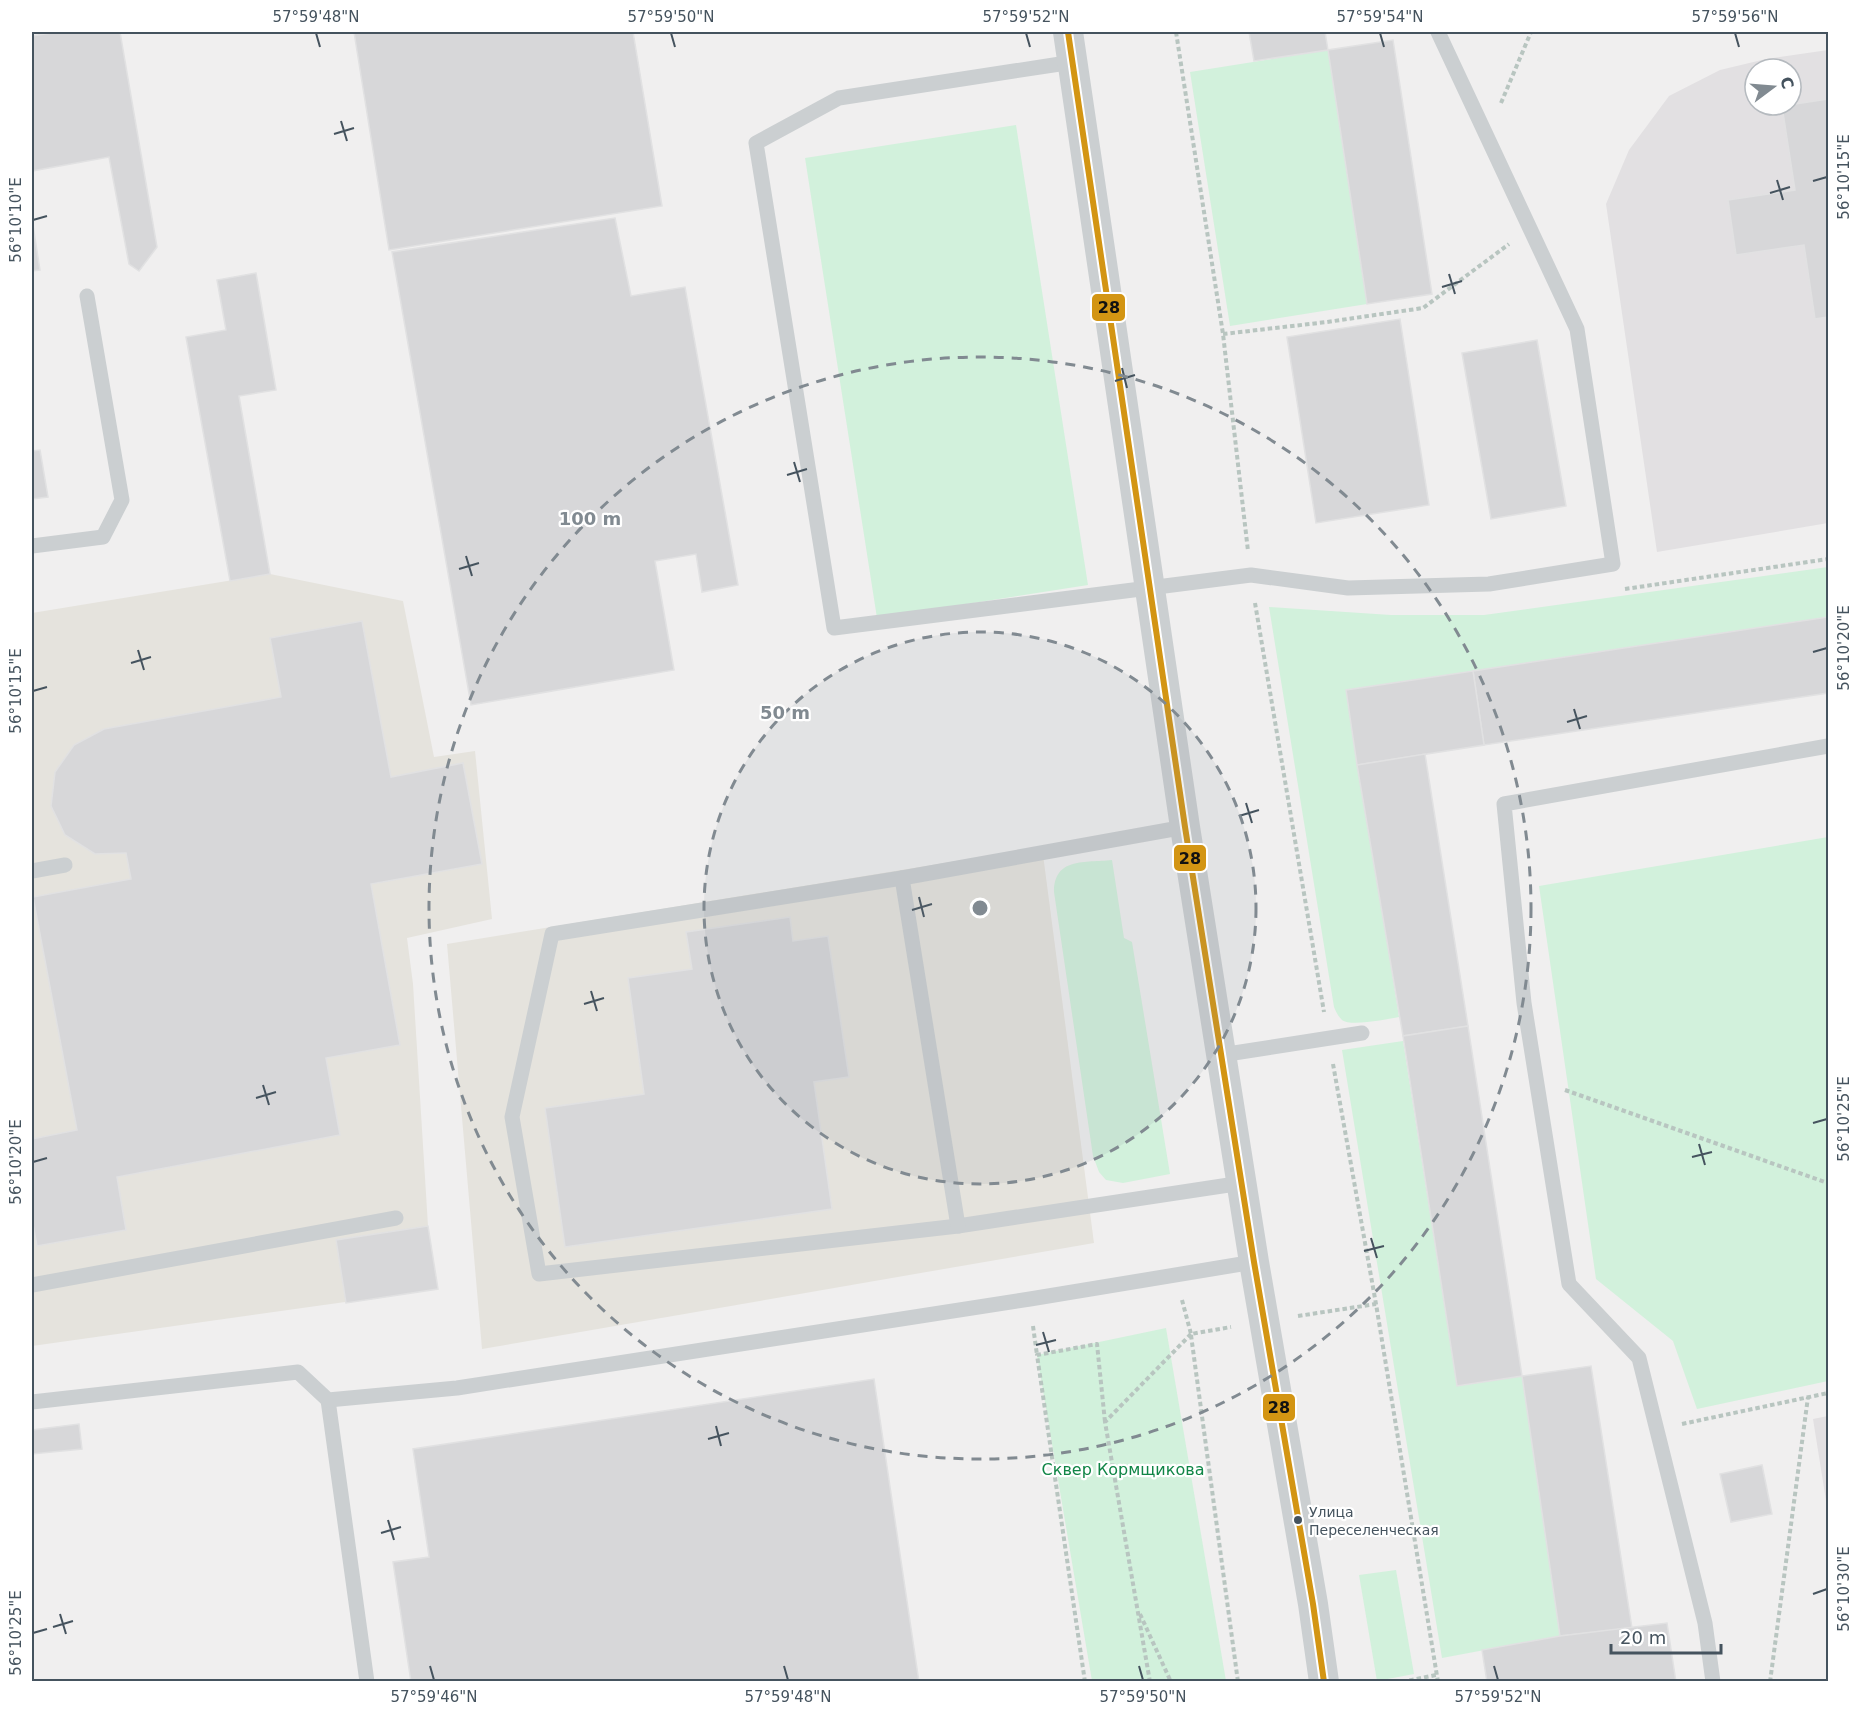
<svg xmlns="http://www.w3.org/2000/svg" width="1860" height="1713" viewBox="0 0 1860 1713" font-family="'DejaVu Sans',sans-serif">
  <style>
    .commercial { fill: #e5e3dd }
    .education { fill: #e2e0e2; fill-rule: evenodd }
    .green { fill: #d2f1dc }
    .building { fill: #d7d7d9; stroke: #e1e1e2; stroke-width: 1.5 }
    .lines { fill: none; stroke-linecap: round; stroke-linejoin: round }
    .path { stroke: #b8c5c0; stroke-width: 4; stroke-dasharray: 4.5 3; stroke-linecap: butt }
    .lane { stroke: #cbcfd1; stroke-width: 15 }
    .street { stroke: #cbcfd1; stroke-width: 30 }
    .bus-1-casing { stroke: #fff; stroke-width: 10 }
    .bus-1 { stroke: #d39513; stroke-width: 6 }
    .ticks { fill: none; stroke: #45535e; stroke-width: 2 }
    .ring { fill: none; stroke: #818a91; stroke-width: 3; stroke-dasharray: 10 8 }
    .bus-dot { fill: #45535e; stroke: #fff; stroke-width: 2 }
    .labels { text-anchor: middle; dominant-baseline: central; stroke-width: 4.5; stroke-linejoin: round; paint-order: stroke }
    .bus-label { font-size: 14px; fill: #45535e; stroke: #fff; text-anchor: start }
    .park-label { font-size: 16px; fill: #108546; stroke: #fff }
    .centre { fill: #818a91; stroke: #fff; stroke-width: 3 }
    .ring-label { font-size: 18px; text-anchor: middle; font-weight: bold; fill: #818a91; stroke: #fff; stroke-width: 4.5; stroke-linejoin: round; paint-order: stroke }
    .line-badge { stroke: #fff; stroke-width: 2 }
    .pale-badge-label { font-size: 16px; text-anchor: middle; font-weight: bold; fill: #111 }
    .neatline { fill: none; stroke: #45535e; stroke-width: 2 }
    .ticks-label { font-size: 15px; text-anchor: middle; fill: #45535e }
  </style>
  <rect width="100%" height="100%" fill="#f0efef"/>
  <g class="commercial">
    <path d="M 270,574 L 403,601 L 434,757 L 475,751 L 492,919 L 407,938 L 413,984 L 428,1226 L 438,1289 L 32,1346 L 32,613 Z"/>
    <path d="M 1042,847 L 1094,1243 L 482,1349 L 447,944 Z"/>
  </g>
  <g class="education">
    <path d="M 1828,50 L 1828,523 L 1657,552 L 1606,204 L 1629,150 L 1669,96 L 1720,70 L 1766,59 ZM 1755,69 L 1791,69 L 1791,105 L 1755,105 Z"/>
    <path d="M 1828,1416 L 1828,1513 L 1813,1419 Z"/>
  </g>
  <g class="green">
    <path d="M 1328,50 L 1367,304 L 1230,326 L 1190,72 Z"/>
    <path d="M 1016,125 L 1088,585 L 877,618 L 805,158 Z"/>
    <path d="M 1828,567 L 1828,617 L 1347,691 L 1399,1017 C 1387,1019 1351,1027 1342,1020 C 1338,1016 1336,1012 1334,1007 L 1269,607 L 1391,615 L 1484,615 Z"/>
    <path d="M 1828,837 L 1828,1381 L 1697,1409 L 1673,1341 L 1596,1279 L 1539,886 Z"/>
    <path d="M 1112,860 L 1124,938 L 1132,942 L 1170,1174 L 1123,1183 L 1106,1180 L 1099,1172 L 1093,1156 L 1054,892 C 1054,857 1085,863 1112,860 Z"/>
    <path d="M 1403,1041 L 1457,1386 L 1522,1376 L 1560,1636 L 1442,1658 L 1342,1050 Z"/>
    <path d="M 1166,1328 L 1226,1681 L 1092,1681 L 1037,1355 Z"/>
    <path d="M 1396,1570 L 1414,1674 L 1377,1681 L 1359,1575 Z"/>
  </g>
  <g class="building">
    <path d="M 57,32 L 120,32 L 157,247 L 139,271 L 129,264 L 109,157 L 32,171 L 32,36 Z"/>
    <path d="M 354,32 L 633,32 L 662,206 L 389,250 Z"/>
    <path d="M 1249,32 L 1325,32 L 1328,50 L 1254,61 Z"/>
    <path d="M 1393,40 L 1432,294 L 1367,304 L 1328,50 Z"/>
    <path d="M 1828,99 L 1828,317 L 1815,319 L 1804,245 L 1736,255 L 1728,200 L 1795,190 L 1782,106 Z"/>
    <path d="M 615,218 L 631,296 L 685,287 L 738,585 L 702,592 L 696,554 L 655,561 L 674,670 L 471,705 L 392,252 Z"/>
    <path d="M 32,219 L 40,270 L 32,271 Z"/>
    <path d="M 256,273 L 276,390 L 239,396 L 270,574 L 230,581 L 186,337 L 226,330 L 217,280 Z"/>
    <path d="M 1400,319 L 1429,505 L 1316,523 L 1287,337 Z"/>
    <path d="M 1537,340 L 1566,506 L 1491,519 L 1462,353 Z"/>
    <path d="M 40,450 L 48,497 L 32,499 L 32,451 Z"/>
    <path d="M 1828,617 L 1828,693 L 1484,745 L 1473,671 Z"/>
    <path d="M 362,621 L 391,777 L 463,763 L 482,864 L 371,884 L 400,1045 L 326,1058 L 340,1135 L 117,1177 L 126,1230 L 37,1246 L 32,1219 L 32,1139 L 77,1130 L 33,897 L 131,879 L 126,853 L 95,854 L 65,835 L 51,806 L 55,772 L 74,745 L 104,729 L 281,697 L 270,638 Z"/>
    <path d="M 1473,671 L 1484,745 L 1357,765 L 1346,690 Z"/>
    <path d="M 1425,754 L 1468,1026 L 1403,1036 L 1357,765 Z"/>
    <path d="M 790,917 L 793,941 L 828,936 L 849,1077 L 814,1082 L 832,1209 L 565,1247 L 545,1108 L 644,1094 L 628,978 L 692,969 L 686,932 Z"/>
    <path d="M 1468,1026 L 1522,1376 L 1457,1386 L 1403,1036 Z"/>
    <path d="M 428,1226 L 438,1289 L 346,1303 L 336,1240 Z"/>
    <path d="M 1591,1366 L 1632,1628 L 1560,1636 L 1522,1376 Z"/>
    <path d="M 874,1379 L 919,1682 L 411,1682 L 393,1562 L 429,1557 L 413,1449 Z"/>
    <path d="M 79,1424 L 82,1449 L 32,1454 L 32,1430 Z"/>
    <path d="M 1762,1465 L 1772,1514 L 1731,1522 L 1720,1474 Z"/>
    <path d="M 1667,1623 L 1676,1682 L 1487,1682 L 1482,1650 L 1560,1636 Z"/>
  </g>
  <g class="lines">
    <g class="path">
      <path d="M 1176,32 L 1223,334 L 1248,551"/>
      <path d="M 1501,103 L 1531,32"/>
      <path d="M 1223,334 L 1327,322 L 1423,308 L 1509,244"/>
      <path d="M 1625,589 L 1828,559"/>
      <path d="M 1255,603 L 1324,1012"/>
      <path d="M 1333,1064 L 1376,1304 L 1438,1682"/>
      <path d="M 1565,1090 L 1828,1183"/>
      <path d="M 1182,1300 L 1191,1334 L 1231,1327"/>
      <path d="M 1298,1316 L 1376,1304"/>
      <path d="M 1033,1326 L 1037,1355"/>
      <path d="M 1191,1335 L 1238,1682"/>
      <path d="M 1682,1424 L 1828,1393"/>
      <path d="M 1140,1614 L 1171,1682"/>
      <path d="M 1085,1682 L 1037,1355 L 1097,1344 L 1105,1422"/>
      <path d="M 1150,1682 L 1105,1422 L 1191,1334"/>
      <path d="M 1402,1682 L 1436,1675"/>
      <path d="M 1770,1682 L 1808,1397"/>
    </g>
    <g class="lane">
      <path d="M 1073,62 L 839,98 L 756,143 L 834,628 L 1251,575 L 1348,588 L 1489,584 L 1613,564 L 1577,329 L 1438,32"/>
      <path d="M 32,546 L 103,537 L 122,500 L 87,296"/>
      <path d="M 1185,827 L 902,878 L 552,934 L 512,1117 L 539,1274 L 958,1226 L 1242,1183"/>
      <path d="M 32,871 L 65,865"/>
      <path d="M 902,878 L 958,1226"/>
      <path d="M 1221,1055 L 1362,1033"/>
      <path d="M 32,1285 L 396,1218"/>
      <path d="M 328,1400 L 367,1682"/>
      <path d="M 32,1402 L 298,1372 L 328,1400 L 457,1388 L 1030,1299 L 1254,1262"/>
      <path d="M 1713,1682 L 1705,1623 L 1639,1358 L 1569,1284 L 1524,1003 L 1504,804 L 1828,746"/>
    </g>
    <path class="street" d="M 1068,32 L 1185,827 L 1254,1262 L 1313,1604 L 1324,1682"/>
    <defs>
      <path id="bus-1" d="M 1068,32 L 1185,827 L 1254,1262 L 1313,1604 L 1324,1682"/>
    </defs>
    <use href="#bus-1" class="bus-1-casing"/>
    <use href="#bus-1" class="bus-1"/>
  </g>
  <path class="ticks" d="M 316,33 L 320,47M 671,33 L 675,47M 1026,33 L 1030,47M 1380,33 L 1384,47M 1735,33 L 1739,47M 341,121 L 347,141M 334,134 L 354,128M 1777,180 L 1783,200M 1813,181 L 1827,177M 1770,193 L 1790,187M 33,220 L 47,216M 1449,274 L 1455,294M 1442,287 L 1462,281M 1122,368 L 1127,388M 1115,381 L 1135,375M 794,462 L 800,482M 787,475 L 807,469M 466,556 L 472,576M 459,569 L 479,563M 138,650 L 144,670M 1813,652 L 1827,648M 131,663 L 151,657M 33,691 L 47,687M 1574,709 L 1580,729M 1567,722 L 1587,716M 1246,803 L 1252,823M 1239,816 L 1259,810M 919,897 L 924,917M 912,910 L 932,904M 591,991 L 597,1011M 584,1004 L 604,998M 263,1085 L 269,1105M 256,1098 L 276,1092M 1813,1123 L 1827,1119M 1699,1144 L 1705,1165M 1692,1157 L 1712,1152M 33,1162 L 47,1158M 1371,1238 L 1377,1258M 1364,1251 L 1384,1246M 1043,1332 L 1049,1352M 1036,1345 L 1056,1340M 716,1426 L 721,1446M 708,1439 L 729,1433M 388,1520 L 394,1540M 381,1533 L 401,1527M 1813,1594 L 1827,1589M 60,1614 L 66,1634M 53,1627 L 73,1621M 33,1633 L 47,1629M 430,1666 L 434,1680M 784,1666 L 788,1680M 1139,1666 L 1143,1680M 1494,1666 L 1498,1680"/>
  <circle cx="980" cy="908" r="276" fill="#818a91" fill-opacity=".12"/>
  <g class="ring">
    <circle cx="980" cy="908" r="276"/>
    <circle cx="980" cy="908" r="551"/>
  </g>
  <circle class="bus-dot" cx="1298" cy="1520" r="5"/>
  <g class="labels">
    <g class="bus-label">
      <text x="1309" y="1512">Улица<tspan x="1309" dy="18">Переселенческая</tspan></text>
    </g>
    <g class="park-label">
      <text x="1123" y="1469">Сквер Кормщикова</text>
    </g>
  </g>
  <circle cx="980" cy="908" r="9" class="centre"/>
  <g class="ring-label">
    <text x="590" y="525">100 m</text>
    <text x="785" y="719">50 m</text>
  </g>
  <g class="line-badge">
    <rect x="1091" y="293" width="35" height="29" rx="6" fill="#d39513"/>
    <rect x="1173" y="844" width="34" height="28" rx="6" fill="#d39513"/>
    <rect x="1262" y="1393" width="34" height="29" rx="6" fill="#d39513"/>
  </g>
  <g class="pale-badge-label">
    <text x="1109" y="313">28</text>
    <text x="1190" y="864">28</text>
    <text x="1279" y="1413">28</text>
  </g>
  <rect width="1860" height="1713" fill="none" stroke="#ffffff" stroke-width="66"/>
  <g transform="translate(1773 87) rotate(74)"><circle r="28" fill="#ffffff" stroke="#b5babf" stroke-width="1.5"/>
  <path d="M0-4.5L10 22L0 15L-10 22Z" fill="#818a91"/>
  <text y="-9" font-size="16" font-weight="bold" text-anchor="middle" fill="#45535e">С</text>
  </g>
  <path d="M1611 1644v9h110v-9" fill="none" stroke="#45535e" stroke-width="3"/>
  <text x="1620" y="1644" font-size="18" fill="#45535e" stroke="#ffffff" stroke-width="4.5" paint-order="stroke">20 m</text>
  <rect x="33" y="33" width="1794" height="1647" class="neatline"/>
  <g class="ticks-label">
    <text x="316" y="22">57°59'48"N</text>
    <text x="671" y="22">57°59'50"N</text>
    <text x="1026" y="22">57°59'52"N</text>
    <text x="1380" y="22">57°59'54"N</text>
    <text x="1735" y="22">57°59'56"N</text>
    <text transform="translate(1844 177) rotate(-90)" y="5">56°10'15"E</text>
    <text transform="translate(16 220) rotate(-90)" y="5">56°10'10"E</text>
    <text transform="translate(1844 648) rotate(-90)" y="5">56°10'20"E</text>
    <text transform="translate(16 691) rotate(-90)" y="5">56°10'15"E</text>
    <text transform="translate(1844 1119) rotate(-90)" y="5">56°10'25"E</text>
    <text transform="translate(16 1162) rotate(-90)" y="5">56°10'20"E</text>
    <text transform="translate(1844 1589) rotate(-90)" y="5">56°10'30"E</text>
    <text transform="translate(16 1633) rotate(-90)" y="5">56°10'25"E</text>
    <text x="434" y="1702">57°59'46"N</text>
    <text x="788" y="1702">57°59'48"N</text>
    <text x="1143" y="1702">57°59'50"N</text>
    <text x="1498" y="1702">57°59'52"N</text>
  </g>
</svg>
